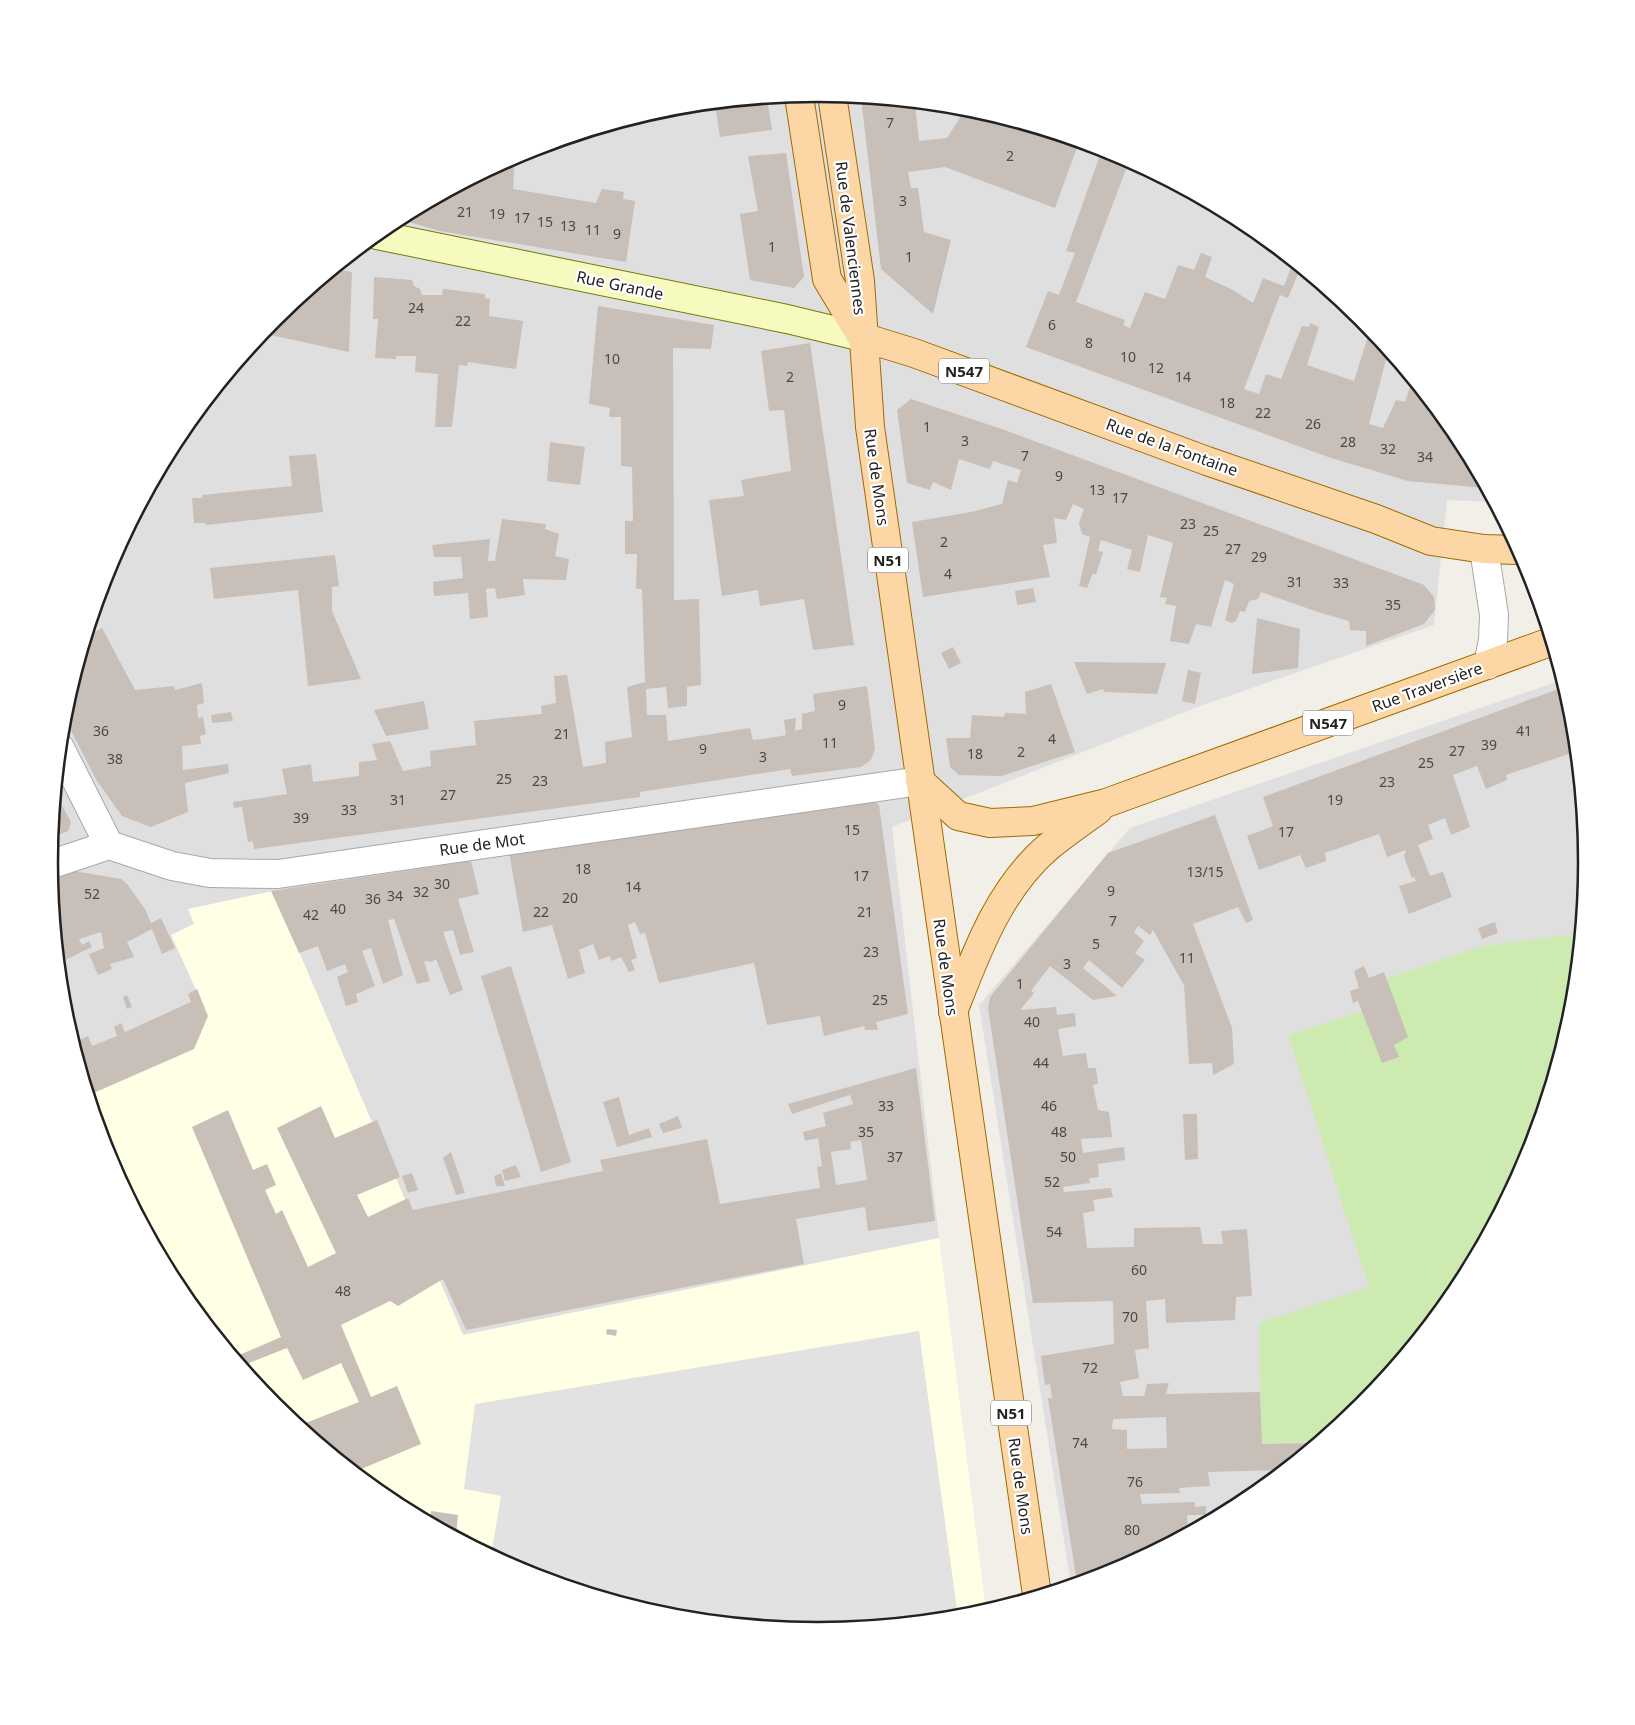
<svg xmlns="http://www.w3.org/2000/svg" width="1635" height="1725" viewBox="0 0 1635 1725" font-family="'Noto Sans',sans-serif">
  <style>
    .residential { fill: #e0dfdf }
    .education { fill: #ffffe5 }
    .grass { fill: #cdebb0 }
    .parking { fill: #e2e2e2 }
    .building { fill: #c7bfb8; fill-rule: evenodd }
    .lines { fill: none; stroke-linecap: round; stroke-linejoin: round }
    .street-casing { stroke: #a9a9a9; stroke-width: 30 }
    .secondary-casing { stroke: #707d05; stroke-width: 30 }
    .primary-casing { stroke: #a06b00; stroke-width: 30 }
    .street { stroke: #fff; stroke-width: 28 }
    .secondary { stroke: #f7fabf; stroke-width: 28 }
    .primary { stroke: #fcd6a4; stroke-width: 28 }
    .labels { text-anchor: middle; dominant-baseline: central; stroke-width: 4.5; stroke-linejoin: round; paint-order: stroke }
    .number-label { font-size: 14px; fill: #4b4948 }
    .shield { fill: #fff; stroke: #646464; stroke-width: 1 }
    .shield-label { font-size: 15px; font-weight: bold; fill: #222 }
    .street-label { font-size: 16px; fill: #222; stroke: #fff }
    .rim { fill: none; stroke: #222; stroke-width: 2.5 }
  </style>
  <rect width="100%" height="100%" fill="#f2efe9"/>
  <g class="residential">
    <path d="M 818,94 L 968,109 L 1112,152 L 1245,223 L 1361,319 L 1457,436 L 1492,502 L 1447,500 L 1434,625 L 1200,706 L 892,827 L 939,1238 L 463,1335 L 273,892 L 172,935 L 202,1003 L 77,1057 L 63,1012 L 49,862 L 64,712 L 107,568 L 178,435 L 274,319 L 391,223 L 524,152 L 668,108 Z"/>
    <path d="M 1562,680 L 1572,713 L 1586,863 L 1571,1013 L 1528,1157 L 1457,1290 L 1361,1406 L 1244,1502 L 1111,1573 L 1071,1585 L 979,1005 L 1130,828 Z"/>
  </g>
  <path class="education" d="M 273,891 L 463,1335 L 939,1238 L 986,1611 L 967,1617 L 817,1631 L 667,1616 L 523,1573 L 390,1502 L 274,1406 L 178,1289 L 107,1156 L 77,1057 L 202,1003 L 171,935 L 194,924 L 188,909 Z"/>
  <path class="grass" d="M 1579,933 L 1571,1013 L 1528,1157 L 1457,1290 L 1361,1406 L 1318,1441 L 1261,1444 L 1259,1323 L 1369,1287 L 1288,1035 L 1392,1001 L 1385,979 L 1478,947 Z"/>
  <path class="parking" d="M 919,1331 L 958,1617 L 817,1631 L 667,1616 L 523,1573 L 491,1555 L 501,1496 L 464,1489 L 475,1404 Z"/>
  <g class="building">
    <path d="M 861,98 L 915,103 L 919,141 L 947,138 L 966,108 L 1079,142 L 1055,208 L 945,167 L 908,172 L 911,188 L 918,188 L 924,232 L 951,240 L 933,314 L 881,269 Z"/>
    <path d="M 767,99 L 772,130 L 720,137 L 715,104 Z"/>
    <path d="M 1102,149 L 1129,161 L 1076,302 L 1125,320 L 1123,325 L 1130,328 L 1145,292 L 1165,299 L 1178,265 L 1194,270 L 1201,253 L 1212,257 L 1205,277 L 1231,289 L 1253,303 L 1263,278 L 1284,286 L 1293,263 L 1300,269 L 1288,298 L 1280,295 L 1244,389 L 1259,394 L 1266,374 L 1281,379 L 1302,326 L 1309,327 L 1310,323 L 1319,327 L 1307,365 L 1354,381 L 1370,330 L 1388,352 L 1369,424 L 1383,428 L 1396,400 L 1405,402 L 1412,381 L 1457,436 L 1485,488 L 1408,481 L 1328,457 L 1026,347 L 1048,291 L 1059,295 L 1075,253 L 1066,251 Z"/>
    <path d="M 786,153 L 804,277 L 794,288 L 750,280 L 740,214 L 758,211 L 748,156 Z"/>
    <path d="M 515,157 L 513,189 L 596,203 L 602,189 L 624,192 L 623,199 L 635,201 L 626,262 L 440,231 L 398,219 Z"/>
    <path d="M 335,269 L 352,272 L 349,352 L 266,334 L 274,319 Z"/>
    <path d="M 374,277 L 412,280 L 414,286 L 420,289 L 422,295 L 442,295 L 443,289 L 485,294 L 485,298 L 490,299 L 489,316 L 523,321 L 516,369 L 468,362 L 467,366 L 459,365 L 452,427 L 435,427 L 438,374 L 415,372 L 416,356 L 396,356 L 396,359 L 375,358 L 378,319 L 373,319 Z"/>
    <path d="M 598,306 L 714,325 L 711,349 L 673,348 L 674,600 L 699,599 L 701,685 L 687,687 L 687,706 L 668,708 L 666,687 L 646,689 L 647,715 L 666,715 L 668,741 L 750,728 L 753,740 L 770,738 L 786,735 L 784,720 L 796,718 L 795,731 L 802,729 L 802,714 L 815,711 L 813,694 L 867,686 L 875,749 L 871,760 L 861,767 L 792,776 L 790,769 L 640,792 L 640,797 L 254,849 L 253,841 L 248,842 L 242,807 L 234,808 L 233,802 L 287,794 L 282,769 L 311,764 L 313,782 L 359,776 L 359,762 L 377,760 L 372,744 L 390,741 L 403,771 L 431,766 L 430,751 L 476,745 L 474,721 L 542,714 L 541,706 L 556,703 L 554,676 L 567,675 L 583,767 L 606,763 L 605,742 L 632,737 L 627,687 L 645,682 L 642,589 L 636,589 L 637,554 L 625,554 L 625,521 L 633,521 L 632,467 L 621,466 L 621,417 L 609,417 L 610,408 L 589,404 Z"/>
    <path d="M 810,343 L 854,645 L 813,650 L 804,599 L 760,606 L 758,590 L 722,596 L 709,500 L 744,496 L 741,480 L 791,471 L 784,410 L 769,411 L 761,351 Z"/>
    <path d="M 911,399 L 1002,429 L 1424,585 L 1434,597 L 1435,610 L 1424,624 L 1366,646 L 1366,631 L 1350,630 L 1349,621 L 1321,613 L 1261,592 L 1258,599 L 1249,601 L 1245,612 L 1240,611 L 1236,621 L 1231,623 L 1225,620 L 1234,584 L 1225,580 L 1211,627 L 1196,624 L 1189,644 L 1170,641 L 1176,606 L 1165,604 L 1167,598 L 1160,597 L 1173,543 L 1148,535 L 1140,572 L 1127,569 L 1132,550 L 1101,540 L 1098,551 L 1103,552 L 1096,575 L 1093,573 L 1087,588 L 1079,586 L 1090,537 L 1082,534 L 1079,523 L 1084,509 L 1073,504 L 1066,520 L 1054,518 L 1057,543 L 1043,545 L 1050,577 L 923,597 L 912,522 L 971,512 L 1002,504 L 1008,480 L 1017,483 L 1021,470 L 993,461 L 990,469 L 959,459 L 951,490 L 933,482 L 930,490 L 907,483 L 897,410 Z"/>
    <path d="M 550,442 L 585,447 L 580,485 L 547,481 Z"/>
    <path d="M 316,454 L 323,512 L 206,525 L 206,523 L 194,523 L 192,498 L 202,498 L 202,495 L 292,486 L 289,456 Z"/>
    <path d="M 502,519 L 546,524 L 545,529 L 559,534 L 555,556 L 569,559 L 566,580 L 523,579 L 525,595 L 497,599 L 495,588 L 486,589 L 488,617 L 470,619 L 468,593 L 434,596 L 433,582 L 463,578 L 461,557 L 434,557 L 432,545 L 490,539 L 488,561 L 495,561 Z"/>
    <path d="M 335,555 L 339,586 L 332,587 L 332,611 L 361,679 L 308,686 L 298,590 L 214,599 L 210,568 Z"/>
    <path d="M 1033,588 L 1036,602 L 1017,605 L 1015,591 Z"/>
    <path d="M 1257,618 L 1300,629 L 1298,668 L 1252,674 Z"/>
    <path d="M 102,628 L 135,690 L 174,686 L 175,690 L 202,683 L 204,703 L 197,705 L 198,718 L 203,717 L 206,734 L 200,736 L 201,744 L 182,746 L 183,770 L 228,764 L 229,773 L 185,783 L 188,812 L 151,827 L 122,816 L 97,781 L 63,715 L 87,636 Z"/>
    <path d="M 953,647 L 961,663 L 949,669 L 941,653 Z"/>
    <path d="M 1074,662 L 1166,663 L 1157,694 L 1104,692 L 1103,689 L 1087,694 Z"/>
    <path d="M 1188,670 L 1201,673 L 1195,704 L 1182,701 Z"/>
    <path d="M 1051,684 L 1075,752 L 1001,776 L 959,775 L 950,767 L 946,738 L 970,738 L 972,715 L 1004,717 L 1005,713 L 1026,714 L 1025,692 Z"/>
    <path d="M 1564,687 L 1572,713 L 1575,752 L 1506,775 L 1507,780 L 1486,789 L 1477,766 L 1453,775 L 1470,827 L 1451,835 L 1445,818 L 1428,825 L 1433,839 L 1418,845 L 1430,876 L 1443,872 L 1452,897 L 1409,914 L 1399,886 L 1416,881 L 1414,877 L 1412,878 L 1405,860 L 1404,854 L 1406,853 L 1405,850 L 1387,857 L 1379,834 L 1325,853 L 1326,861 L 1306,868 L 1300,855 L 1259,870 L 1247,836 L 1273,826 L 1263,797 Z"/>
    <path d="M 424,701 L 429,729 L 386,736 L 374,710 Z"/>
    <path d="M 231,712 L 233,721 L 212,723 L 211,715 Z"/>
    <path d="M 56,794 L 71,822 L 68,831 L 51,838 Z"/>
    <path d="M 870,798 L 879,805 L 908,1014 L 876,1022 L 878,1030 L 865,1030 L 864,1026 L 824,1036 L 820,1016 L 767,1025 L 754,963 L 659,983 L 645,933 L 640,934 L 635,922 L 628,925 L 637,958 L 631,960 L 635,970 L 629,972 L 621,957 L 612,961 L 609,956 L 599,960 L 593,944 L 579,950 L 585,973 L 568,979 L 552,925 L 523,932 L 509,852 Z"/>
    <path d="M 1215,815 L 1253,920 L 1246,923 L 1238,907 L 1193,924 L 1232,1028 L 1234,1064 L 1213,1075 L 1212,1063 L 1189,1064 L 1184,985 L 1153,930 L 1150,935 L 1138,926 L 1134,932 L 1144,941 L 1135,953 L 1145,960 L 1122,988 L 1089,960 L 1083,968 L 1117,996 L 1093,1000 L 1050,966 L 1031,991 L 1034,993 L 1020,1010 L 1056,1007 L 1057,1015 L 1075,1013 L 1076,1026 L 1058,1029 L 1063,1056 L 1086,1053 L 1088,1068 L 1096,1068 L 1098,1084 L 1093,1085 L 1098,1110 L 1109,1112 L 1112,1137 L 1081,1139 L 1083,1153 L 1124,1147 L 1125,1160 L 1098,1164 L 1099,1177 L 1089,1178 L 1090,1183 L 1063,1187 L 1064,1192 L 1111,1188 L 1113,1197 L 1093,1200 L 1095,1211 L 1083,1213 L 1087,1248 L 1134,1247 L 1134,1228 L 1200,1227 L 1203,1244 L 1223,1244 L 1221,1231 L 1247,1229 L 1252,1296 L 1236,1297 L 1235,1320 L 1166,1323 L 1165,1299 L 1146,1301 L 1149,1348 L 1135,1350 L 1139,1378 L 1120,1382 L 1123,1396 L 1144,1396 L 1147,1384 L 1169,1383 L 1166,1394 L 1260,1392 L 1262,1444 L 1316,1443 L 1283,1470 L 1208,1472 L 1210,1486 L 1179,1488 L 1180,1493 L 1140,1494 L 1142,1504 L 1195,1502 L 1195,1507 L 1206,1506 L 1206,1515 L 1187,1515 L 1188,1532 L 1111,1573 L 1077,1583 L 1048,1398 L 1052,1398 L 1050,1384 L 1045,1385 L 1041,1356 L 1114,1344 L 1113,1301 L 1033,1303 L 988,1008 L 990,997 L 1108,853 ZM 1166,1417 L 1167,1448 L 1127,1449 L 1127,1430 L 1112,1429 L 1113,1419 Z"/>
    <path d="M 471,861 L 479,894 L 458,899 L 474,952 L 460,955 L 453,930 L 443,932 L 463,990 L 450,995 L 436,959 L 431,962 L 424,961 L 430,981 L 417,984 L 394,919 L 388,920 L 403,975 L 383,984 L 371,948 L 362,951 L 375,986 L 356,994 L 358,1002 L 346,1006 L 337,977 L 348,972 L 345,964 L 327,971 L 318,946 L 299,953 L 271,891 Z"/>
    <path d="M 74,871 L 121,879 L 127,884 L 145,909 L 151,923 L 161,918 L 175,948 L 162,954 L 152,929 L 127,942 L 134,957 L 110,964 L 112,969 L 98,975 L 89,954 L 104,948 L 101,932 L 79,939 L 82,945 L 89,941 L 92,947 L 59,963 L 51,882 Z"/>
    <path d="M 1495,922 L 1498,933 L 1482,939 L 1478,928 Z"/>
    <path d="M 59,963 L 71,993 L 62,996 Z"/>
    <path d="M 511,966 L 571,1162 L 541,1172 L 481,976 Z"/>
    <path d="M 1364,966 L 1369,978 L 1384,972 L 1408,1037 L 1394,1045 L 1399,1057 L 1382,1063 L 1358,1001 L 1353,1003 L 1350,991 L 1359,988 L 1354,971 Z"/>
    <path d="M 197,989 L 208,1016 L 194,1049 L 89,1095 L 73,1043 L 88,1036 L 92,1046 L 117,1036 L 114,1027 L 121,1023 L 125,1032 L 191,1002 L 188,994 Z"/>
    <path d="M 127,995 L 132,1007 L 127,1009 L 123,997 Z"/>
    <path d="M 916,1068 L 935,1221 L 868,1231 L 865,1207 L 796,1219 L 804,1264 L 466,1330 L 443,1279 L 398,1306 L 390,1301 L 341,1325 L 371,1397 L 397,1386 L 421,1444 L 354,1472 L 298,1426 L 359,1402 L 341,1363 L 303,1380 L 287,1348 L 241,1366 L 222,1343 L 229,1341 L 235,1357 L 281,1337 L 192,1127 L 228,1110 L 253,1170 L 267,1164 L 276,1185 L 265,1190 L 276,1214 L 282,1210 L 308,1267 L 336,1253 L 277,1128 L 321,1106 L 335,1138 L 377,1120 L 400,1177 L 357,1195 L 368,1217 L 408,1198 L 413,1210 L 603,1171 L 600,1160 L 707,1139 L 720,1204 L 820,1188 L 817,1167 L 822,1166 L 818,1138 L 805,1141 L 803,1132 L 826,1126 L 823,1113 L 853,1104 L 850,1095 L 792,1114 L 788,1104 ZM 861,1140 L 867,1180 L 836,1185 L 831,1152 L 851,1149 L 850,1142 Z"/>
    <path d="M 619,1097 L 629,1135 L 649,1128 L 652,1137 L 617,1147 L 603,1102 Z"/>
    <path d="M 1183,1114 L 1197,1114 L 1198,1159 L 1185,1160 Z"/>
    <path d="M 678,1116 L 682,1128 L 663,1133 L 659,1124 Z"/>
    <path d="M 451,1152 L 465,1193 L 456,1195 L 443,1158 Z"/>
    <path d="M 516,1165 L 521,1177 L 505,1181 L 502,1170 Z"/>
    <path d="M 412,1173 L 418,1190 L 408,1193 L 402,1176 Z"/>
    <path d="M 501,1173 L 505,1186 L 496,1186 L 494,1176 Z"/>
    <path d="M 607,1329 L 617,1330 L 616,1336 L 606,1334 Z"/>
    <path d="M 431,1511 L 458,1515 L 456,1536 L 430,1523 Z"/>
    <path d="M 461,1539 L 481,1542 L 479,1549 Z"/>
  </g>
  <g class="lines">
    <defs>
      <g id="street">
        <path d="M 1484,549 L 1494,615 L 1493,640 L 1488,665"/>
        <path d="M 60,748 L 109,845"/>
        <path d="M 49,865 L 109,845 L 172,866 L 210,873 L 278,874 L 920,781"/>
      </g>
      <path id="secondary" d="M 377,235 L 787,319 L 862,337"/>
      <g id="primary">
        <path d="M 832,95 L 860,281 L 870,427 L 1037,1595"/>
        <path d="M 799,96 L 827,279 L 860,334"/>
        <path d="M 862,337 L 914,353 L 1207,461 L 1376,519 L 1431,541 L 1484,549 L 1518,550"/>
        <path d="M 920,781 L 958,816 L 990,823 L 1033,821 L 1106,803 L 1550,642"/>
        <path d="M 953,1012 C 976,953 999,889 1048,847 C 1064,834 1081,822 1098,810"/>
      </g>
    </defs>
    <use href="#street" class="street-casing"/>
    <use href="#secondary" class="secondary-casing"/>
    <use href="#primary" class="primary-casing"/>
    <use href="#street" class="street"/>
    <use href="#secondary" class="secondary"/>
    <use href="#primary" class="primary"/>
  </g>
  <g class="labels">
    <g class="number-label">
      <text x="890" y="122">7</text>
      <text x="1010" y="155">2</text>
      <text x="903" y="200">3</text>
      <text x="465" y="211">21</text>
      <text x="497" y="213">19</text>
      <text x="522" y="217">17</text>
      <text x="545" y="221">15</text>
      <text x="568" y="225">13</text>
      <text x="593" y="229">11</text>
      <text x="617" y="233">9</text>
      <text x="772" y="246">1</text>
      <text x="909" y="256">1</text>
      <text x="416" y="307">24</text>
      <text x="463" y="320">22</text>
      <text x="1052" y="324">6</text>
      <text x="1089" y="342">8</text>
      <text x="1128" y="356">10</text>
      <text x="612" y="358">10</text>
      <text x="1156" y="367">12</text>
      <text x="790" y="376">2</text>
      <text x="1183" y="376">14</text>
      <text x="1227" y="402">18</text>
      <text x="1263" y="412">22</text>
      <text x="1313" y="423">26</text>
      <text x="927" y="426">1</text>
      <text x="965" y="440">3</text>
      <text x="1348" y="441">28</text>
      <text x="1388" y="448">32</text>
      <text x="1025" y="455">7</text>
      <text x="1425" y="456">34</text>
      <text x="1059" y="475">9</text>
      <text x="1097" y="489">13</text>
      <text x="1120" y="497">17</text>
      <text x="1188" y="523">23</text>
      <text x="1211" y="530">25</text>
      <text x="944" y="541">2</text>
      <text x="1233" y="548">27</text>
      <text x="1259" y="556">29</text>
      <text x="948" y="573">4</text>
      <text x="1295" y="581">31</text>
      <text x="1341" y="582">33</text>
      <text x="1393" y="604">35</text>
      <text x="842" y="704">9</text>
      <text x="101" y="730">36</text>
      <text x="1524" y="730">41</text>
      <text x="562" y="733">21</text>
      <text x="1052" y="738">4</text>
      <text x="830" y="742">11</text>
      <text x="1489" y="744">39</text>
      <text x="703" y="748">9</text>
      <text x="1457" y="750">27</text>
      <text x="1021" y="751">2</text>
      <text x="975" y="753">18</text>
      <text x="763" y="756">3</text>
      <text x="115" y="758">38</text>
      <text x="1426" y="762">25</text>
      <text x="504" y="778">25</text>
      <text x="540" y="780">23</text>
      <text x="1387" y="781">23</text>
      <text x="448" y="794">27</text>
      <text x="398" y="799">31</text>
      <text x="1335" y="799">19</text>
      <text x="349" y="809">33</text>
      <text x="301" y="817">39</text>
      <text x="852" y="829">15</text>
      <text x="1286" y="831">17</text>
      <text x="583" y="868">18</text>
      <text x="1205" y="871">13/15</text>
      <text x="861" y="875">17</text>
      <text x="442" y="883">30</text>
      <text x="633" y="886">14</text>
      <text x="1111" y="890">9</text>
      <text x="421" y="891">32</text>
      <text x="92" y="893">52</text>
      <text x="395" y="895">34</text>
      <text x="570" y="897">20</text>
      <text x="373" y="898">36</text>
      <text x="338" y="908">40</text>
      <text x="541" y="911">22</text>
      <text x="865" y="911">21</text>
      <text x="311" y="914">42</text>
      <text x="1113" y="920">7</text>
      <text x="1096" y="943">5</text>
      <text x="871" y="951">23</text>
      <text x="1187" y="957">11</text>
      <text x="1067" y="963">3</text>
      <text x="1020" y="983">1</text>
      <text x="880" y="999">25</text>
      <text x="1032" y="1021">40</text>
      <text x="1041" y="1062">44</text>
      <text x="886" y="1105">33</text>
      <text x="1049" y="1105">46</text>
      <text x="866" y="1131">35</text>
      <text x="1059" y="1131">48</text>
      <text x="895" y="1156">37</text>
      <text x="1068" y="1156">50</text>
      <text x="1052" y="1181">52</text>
      <text x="1054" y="1231">54</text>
      <text x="1139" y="1269">60</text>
      <text x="343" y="1290">48</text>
      <text x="1130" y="1316">70</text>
      <text x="1090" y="1367">72</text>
      <text x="1080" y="1442">74</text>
      <text x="1135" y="1481">76</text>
      <text x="1132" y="1529">80</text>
    </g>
    <g class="shield">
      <rect x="939" y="358.5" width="50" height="25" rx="4"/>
      <rect x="868" y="547.5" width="40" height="25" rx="4"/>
      <rect x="1303" y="710.5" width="50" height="25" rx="4"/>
      <rect x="991" y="1400.5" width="40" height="25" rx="4"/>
    </g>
    <g class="shield-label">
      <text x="964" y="371">N547</text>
      <text x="888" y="560">N51</text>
      <text x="1328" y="723">N547</text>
      <text x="1011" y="1413">N51</text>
    </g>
    <g class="street-label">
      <text transform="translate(851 238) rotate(83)">Rue de Valenciennes</text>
      <text transform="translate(620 285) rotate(12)">Rue Grande</text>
      <text transform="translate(1172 447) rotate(20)">Rue de la Fontaine</text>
      <text transform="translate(877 477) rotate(82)">Rue de Mons</text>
      <text transform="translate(1427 687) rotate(-20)">Rue Traversière</text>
      <text transform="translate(482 844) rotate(-8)">Rue de Mot</text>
      <text transform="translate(946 967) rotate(82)">Rue de Mons</text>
      <text transform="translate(1021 1486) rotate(82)">Rue de Mons</text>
    </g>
  </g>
  <path d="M0 0H1635V1725H0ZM58 862a760 760 0 1 1 1520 0a760 760 0 1 1-1520 0Z" fill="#fff" fill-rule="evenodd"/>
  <path class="rim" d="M58 862a760 760 0 1 1 1520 0a760 760 0 1 1-1520 0Z"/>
</svg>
